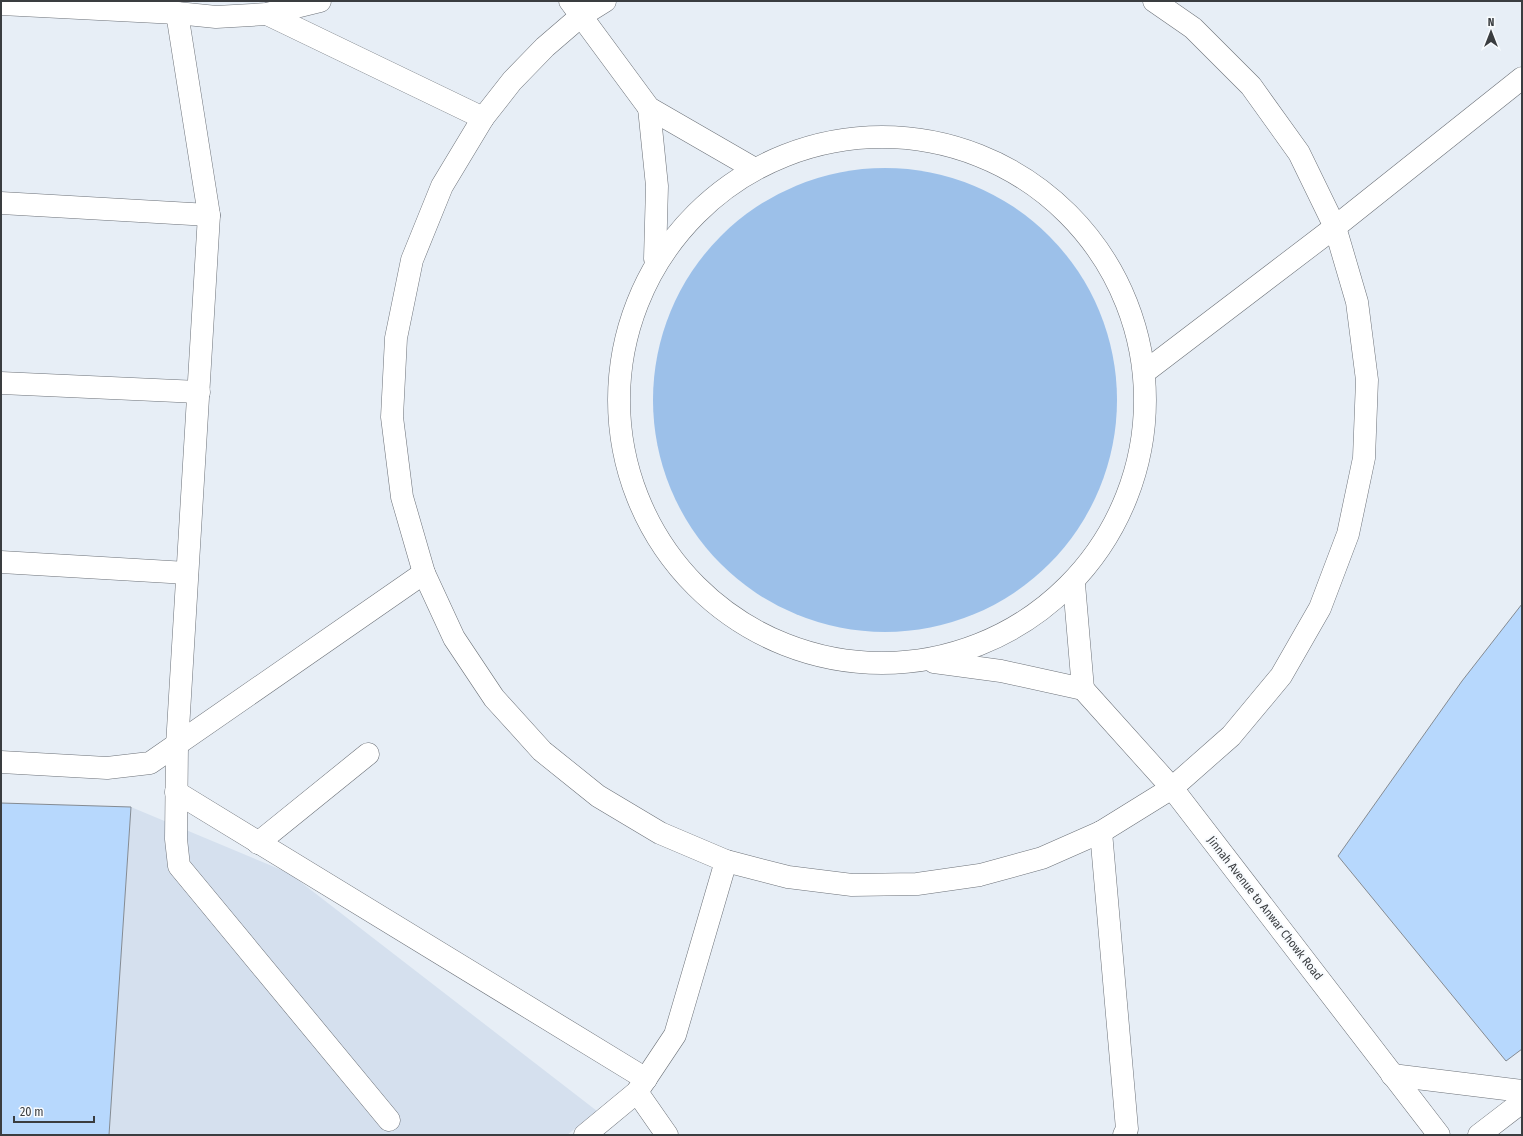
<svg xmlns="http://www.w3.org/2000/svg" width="1523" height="1136" viewBox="0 0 1523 1136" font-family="'Fira Sans Condensed',sans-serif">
<rect width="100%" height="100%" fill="#e7eef6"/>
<polygon fill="#d5e0ee" points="131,807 289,873 597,1111 567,1135 109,1135"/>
<circle fill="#9cc0e9" cx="885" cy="400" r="232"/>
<g fill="#b7d8fd" stroke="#858b92">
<polygon points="1522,604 1522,1049 1506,1061 1338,856 1462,681"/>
<polygon points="1,803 131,807 109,1135 1,1135"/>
</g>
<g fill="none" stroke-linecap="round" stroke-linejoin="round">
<defs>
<g id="minor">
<polyline points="605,1 581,16 545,47 512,81 483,118 442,186 412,260 396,338 392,417 402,497 424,573 454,638 494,698 542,751 598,796 660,833 726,861 788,877 852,885 917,884 980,875 1042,858 1101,832 1172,788 1231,736 1281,676 1320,608 1348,534 1364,458 1367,380 1357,302 1335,227 1299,153 1251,86 1193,28 1154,1"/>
<polyline points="1,4 177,13 216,17 267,14 320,1"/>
<polyline points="177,13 209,215 177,746 176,839 179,866 389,1120"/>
<polyline points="267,14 483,118"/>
<polyline points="1,203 209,215"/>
<polyline points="1,383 199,392"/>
<polyline points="1,562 187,573"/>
<polyline points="1,762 107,768 150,763 424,573"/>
<polyline points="176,792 646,1079"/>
<polyline points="1101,832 1127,1129 1124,1135"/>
<polyline points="258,843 368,754"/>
<polyline points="1392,1075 1522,1091"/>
<polyline points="637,1092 667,1135"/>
<polyline points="585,1135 637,1092 675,1035 726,861"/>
<polyline points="1479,1135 1522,1102"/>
</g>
<g id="tertiary">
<polyline points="570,1 649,108 753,168"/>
<polyline points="649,108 657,186 655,259"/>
<circle cx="882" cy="400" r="263"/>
<polyline points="1146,371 1335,227 1522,78"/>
<polyline points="1074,584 1083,689"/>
<polyline points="934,662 1001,671 1083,689"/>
<polyline points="1083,689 1172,788 1439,1135"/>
</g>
</defs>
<use href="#minor" stroke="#6c7178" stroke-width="23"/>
<use href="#tertiary" stroke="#6c7178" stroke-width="23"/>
<use href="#minor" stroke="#fff" stroke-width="22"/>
<use href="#tertiary" stroke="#fff" stroke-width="22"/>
</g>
<g text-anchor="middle" stroke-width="4" stroke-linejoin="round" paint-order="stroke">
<g font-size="12" fill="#3a3d40" stroke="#f8fbfe">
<text transform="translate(1265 908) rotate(52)" y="4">Jinnah Avenue to Anwar Chowk Road</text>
</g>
</g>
<rect width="1523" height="1136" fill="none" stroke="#3a3d40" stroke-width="4"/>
<g transform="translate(1491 32)" stroke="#f8fbfe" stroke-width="3" paint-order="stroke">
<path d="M0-3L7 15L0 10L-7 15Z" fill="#3a3d40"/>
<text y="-6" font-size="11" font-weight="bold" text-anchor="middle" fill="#3a3d40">N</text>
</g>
<path d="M14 1116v6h80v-6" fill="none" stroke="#3a3d40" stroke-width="2"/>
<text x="20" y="1116" font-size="12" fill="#3a3d40" stroke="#f8fbfe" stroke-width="3" paint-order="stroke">20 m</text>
</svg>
